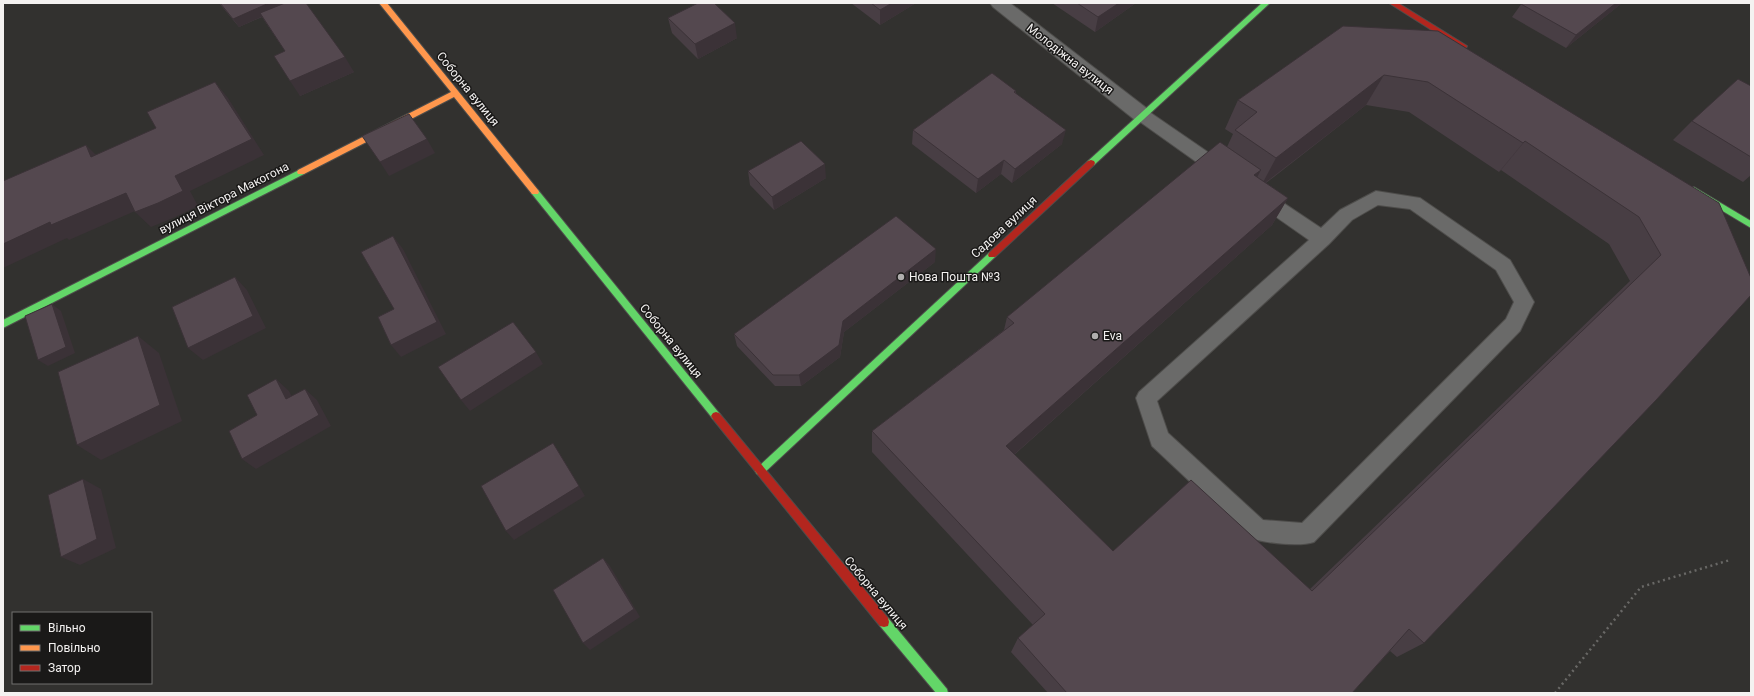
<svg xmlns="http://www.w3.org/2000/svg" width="1754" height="696" viewBox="0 0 1754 696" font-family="Roboto,sans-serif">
<rect width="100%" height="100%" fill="#32312f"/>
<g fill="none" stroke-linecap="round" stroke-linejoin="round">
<defs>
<g id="lane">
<polygon points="1142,109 1148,111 1231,168 1234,173 1231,178 1225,180 1219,178 1136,119 1133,115 1136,111"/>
<path d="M1258 188 1264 190 1321 228 1340 210 1376 191 1420 198 1510 260 1534 302 1520 331 1314 542C1300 547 1265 543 1250 538L1152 446 1136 398 1139 392 1309 240 1252 200 1249 195 1252 190ZM1378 205 1410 209 1496 270 1514 302 1506 319 1302 523 1263 520 1168 433 1157 401 1329 244 1352 220Z"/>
</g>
<polygon id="street" points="990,3 1010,3 1149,110 1151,115 1149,120 1142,122 1135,120 993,7"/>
<g id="fast">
<polygon points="1262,3 1270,3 1094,165 1088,165 1087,163 1088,161"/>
<polygon points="301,169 304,170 305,172 304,174 3,328 3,320"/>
<polygon points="1694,187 1751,221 1751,228 1691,192 1690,190 1691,188"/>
<polygon points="535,189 538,190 719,413 721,416 719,419 716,420 713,419 532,194 531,192"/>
<polygon points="992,252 995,253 996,255 995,257 763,474 760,475 757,474 755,471 757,468 989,253"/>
<polygon points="884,617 888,618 947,689 948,693 936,693 880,626 879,622 880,618"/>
</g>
<polygon id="slow" points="379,3 387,3 538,190 539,192 538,194 532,194 454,97 304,174 298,174 297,172 298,170 451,92"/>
<g id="jam">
<polygon points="1389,3 1398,3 1467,46 1466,48 1460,48"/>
<polygon points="1091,160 1094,161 1095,163 1094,165 995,257 989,257 988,255 989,253 1088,161"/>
<polygon points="716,412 719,413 888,618 889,622 888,626 884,627 880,626 713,419 711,416 713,413"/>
</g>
</defs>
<use href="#lane" stroke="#4e4d4b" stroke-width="2"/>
<use href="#street" stroke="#4e4d4b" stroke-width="2"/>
<use href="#fast" stroke="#4e4d4b" stroke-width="2"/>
<use href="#slow" stroke="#4e4d4b" stroke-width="2"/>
<use href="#jam" stroke="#4e4d4b" stroke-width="2"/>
<polyline stroke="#696866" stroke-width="2.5" stroke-dasharray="2 3.5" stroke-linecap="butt" points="1555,693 1641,587 1730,560"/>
<use href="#lane" fill="#6a6a69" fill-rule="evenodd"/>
<use href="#street" fill="#6a6a69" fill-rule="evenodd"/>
<use href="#fast" fill="#63d668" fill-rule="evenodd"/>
<use href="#slow" fill="#ff974d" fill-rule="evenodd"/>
<use href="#jam" fill="#b3261e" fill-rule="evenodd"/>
</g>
<g fill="#483e44" fill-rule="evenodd">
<polygon points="219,3 283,3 354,72 300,96 285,51 262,17 239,27"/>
<polygon points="851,3 916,3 880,25"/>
<polygon points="1052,3 1136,3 1095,32"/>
<polygon points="1522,3 1622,3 1566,48 1512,17"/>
<polygon points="668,18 737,38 698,59 672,33"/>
<path d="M1343 26 1719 203 1424 643 1397 657 1390 651 1352 693H1048L1011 652 1018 638 1033 625 872 452V431L1004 330 1007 317 1227 147 1233 134 1225 129 1238 100ZM1366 105 1409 112 1499 172 1501 170 1609 244 1630 281 1310 589 1113 551 1014 455 1272 225 1288 198 1266 183Z"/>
<polygon points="1751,86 1751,175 1743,182 1673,140 1692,121"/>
<polygon points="1016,91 1016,94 1062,144 1012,183 1001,174 976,193 912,144 913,130"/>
<polygon points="748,171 826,178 774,210 750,185"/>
<polygon points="935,262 844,332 840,357 801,386 775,386 737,346 734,334"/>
</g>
<g fill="#3b3237">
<polygon points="269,3 283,3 285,6 239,27 233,19"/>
<polygon points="892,3 916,3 880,25 880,10"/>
<polygon points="1119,3 1136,3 1095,32 1098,17"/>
<polygon points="1616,3 1622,3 1566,48 1576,35"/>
<polygon points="735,23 737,38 698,59 695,44"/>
<polygon points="345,57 354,72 300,96 290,81"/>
<polygon points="1384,75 1366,105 1261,186 1276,158"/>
<polygon points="215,82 228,98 264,155 190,191 198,206 173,218 151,227 135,212 175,176"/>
<polygon points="1066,130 1062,144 1012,183 1015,169"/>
<polygon points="427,139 435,153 389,176 380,162"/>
<polygon points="1525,141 1501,170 1499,172 1523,143"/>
<polygon points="86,145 102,161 91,157"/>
<polygon points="1004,160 1001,174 976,193 978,179"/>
<polygon points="825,164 826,178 774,210 772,197"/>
<polygon points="1261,170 1246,198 1254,175"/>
<polygon points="126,193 142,208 69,240 67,238 3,268 3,244 50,222"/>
<polygon points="1288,198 1272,225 1000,467 1006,446"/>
<polygon points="393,236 403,249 446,334 401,357 391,345 437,322"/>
<polygon points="936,249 935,262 844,332 840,357 801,386 799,375 843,321"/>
<polygon points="235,277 247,290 266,328 203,360 188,348"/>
<polygon points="52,304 61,311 75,353 48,366 38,360"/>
<polygon points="138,336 159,353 182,421 101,460 77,445"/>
<polygon points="536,352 543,364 470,411 461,400"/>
<polygon points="276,379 289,391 299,410 286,399"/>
<polygon points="305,389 317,400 331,426 256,469 242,459"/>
<polygon points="553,443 560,454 585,496 514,540 506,531"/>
<polygon points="83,479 101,489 116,548 80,565 61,557"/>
<polygon points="603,558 610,566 640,617 590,650 583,643"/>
</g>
<g fill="#54484f" stroke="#3b3237">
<polygon points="220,3 269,3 233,19"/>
<polygon points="285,3 306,3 345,57 290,81 274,56 285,51 260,13"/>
<polygon points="698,3 714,3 735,23 695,44 668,18"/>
<polygon points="871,3 892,3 880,10"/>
<polygon points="1077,3 1119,3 1098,17"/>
<polygon points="1522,3 1616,3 1576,35 1521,4"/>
<polygon points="1343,26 1438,31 1719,203 1751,278 1751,295 1657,399 1424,643 1409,629 1352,693 1067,693 1018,638 1045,614 872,431 1014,323 1007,317 1220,142 1261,170 1254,175 1288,198 1006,446 1113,551 1191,480 1312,591 1661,255 1639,217 1525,141 1523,143 1428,82 1384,75 1276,158 1235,130 1257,112 1238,100"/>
<polygon points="992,73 1016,91 1014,92 1066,130 1015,169 1004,160 978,179 913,130"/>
<polygon points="1738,79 1751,86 1751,157 1692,121"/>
<polygon points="215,82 252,139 175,176 183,191 158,203 135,212 126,193 51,225 50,222 3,244 3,181 86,145 91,157 156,128 147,112"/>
<polygon points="409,114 427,139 380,162 362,136"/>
<polygon points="801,141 825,164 772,197 748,171"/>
<polygon points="896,216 936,249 843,321 839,345 799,375 773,375 734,334"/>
<polygon points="393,236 437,322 391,345 378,317 394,309 361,252"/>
<polygon points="235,277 253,316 188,348 172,307"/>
<polygon points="52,304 66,347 38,360 25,316"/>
<polygon points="513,322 536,352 461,400 438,367"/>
<polygon points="138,336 160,405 77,445 58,372"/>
<polygon points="276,379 286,399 305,389 319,415 242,459 229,431 257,415 247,395"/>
<polygon points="553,443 579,486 506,531 481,486"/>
<polygon points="83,479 97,539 61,557 48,495"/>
<polygon points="603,558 634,609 583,643 553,590"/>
</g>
<g fill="#b0aead" stroke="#1a1918" stroke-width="1.5">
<circle cx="901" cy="277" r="4"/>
<circle cx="1095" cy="336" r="4"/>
</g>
<g text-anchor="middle" stroke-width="3" stroke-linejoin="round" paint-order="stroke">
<g font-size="12" fill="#f4f2f1" stroke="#1a1918">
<text transform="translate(1070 59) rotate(38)" y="4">Молодіжна вулиця</text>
<text transform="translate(468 89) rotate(51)" y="4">Соборна вулиця</text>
<text transform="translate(224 198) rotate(-27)" y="4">вулиця Віктора Макогона</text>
<text transform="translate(1004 227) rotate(-43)" y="4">Садова вулиця</text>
<text transform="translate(671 341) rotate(51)" y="4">Соборна вулиця</text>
<text transform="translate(876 593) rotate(50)" y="4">Соборна вулиця</text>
</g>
<g font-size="12" fill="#f4f2f1" stroke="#1a1918" text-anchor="start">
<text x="909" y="281">Нова Пошта №3</text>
<text x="1103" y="340">Eva</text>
</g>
</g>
<rect width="1754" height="696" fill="none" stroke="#f4f2f1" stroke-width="8"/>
<rect x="12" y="612" width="140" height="72" fill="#1a1918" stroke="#71706f"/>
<rect x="20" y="625" width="20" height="6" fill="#63d668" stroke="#71706f"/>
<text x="48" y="632" font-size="12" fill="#f4f2f1">Вільно</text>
<rect x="20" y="645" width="20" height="6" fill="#ff974d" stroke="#71706f"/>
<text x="48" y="652" font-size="12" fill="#f4f2f1">Повільно</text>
<rect x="20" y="665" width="20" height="6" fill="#b3261e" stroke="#71706f"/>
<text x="48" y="672" font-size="12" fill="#f4f2f1">Затор</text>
</svg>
